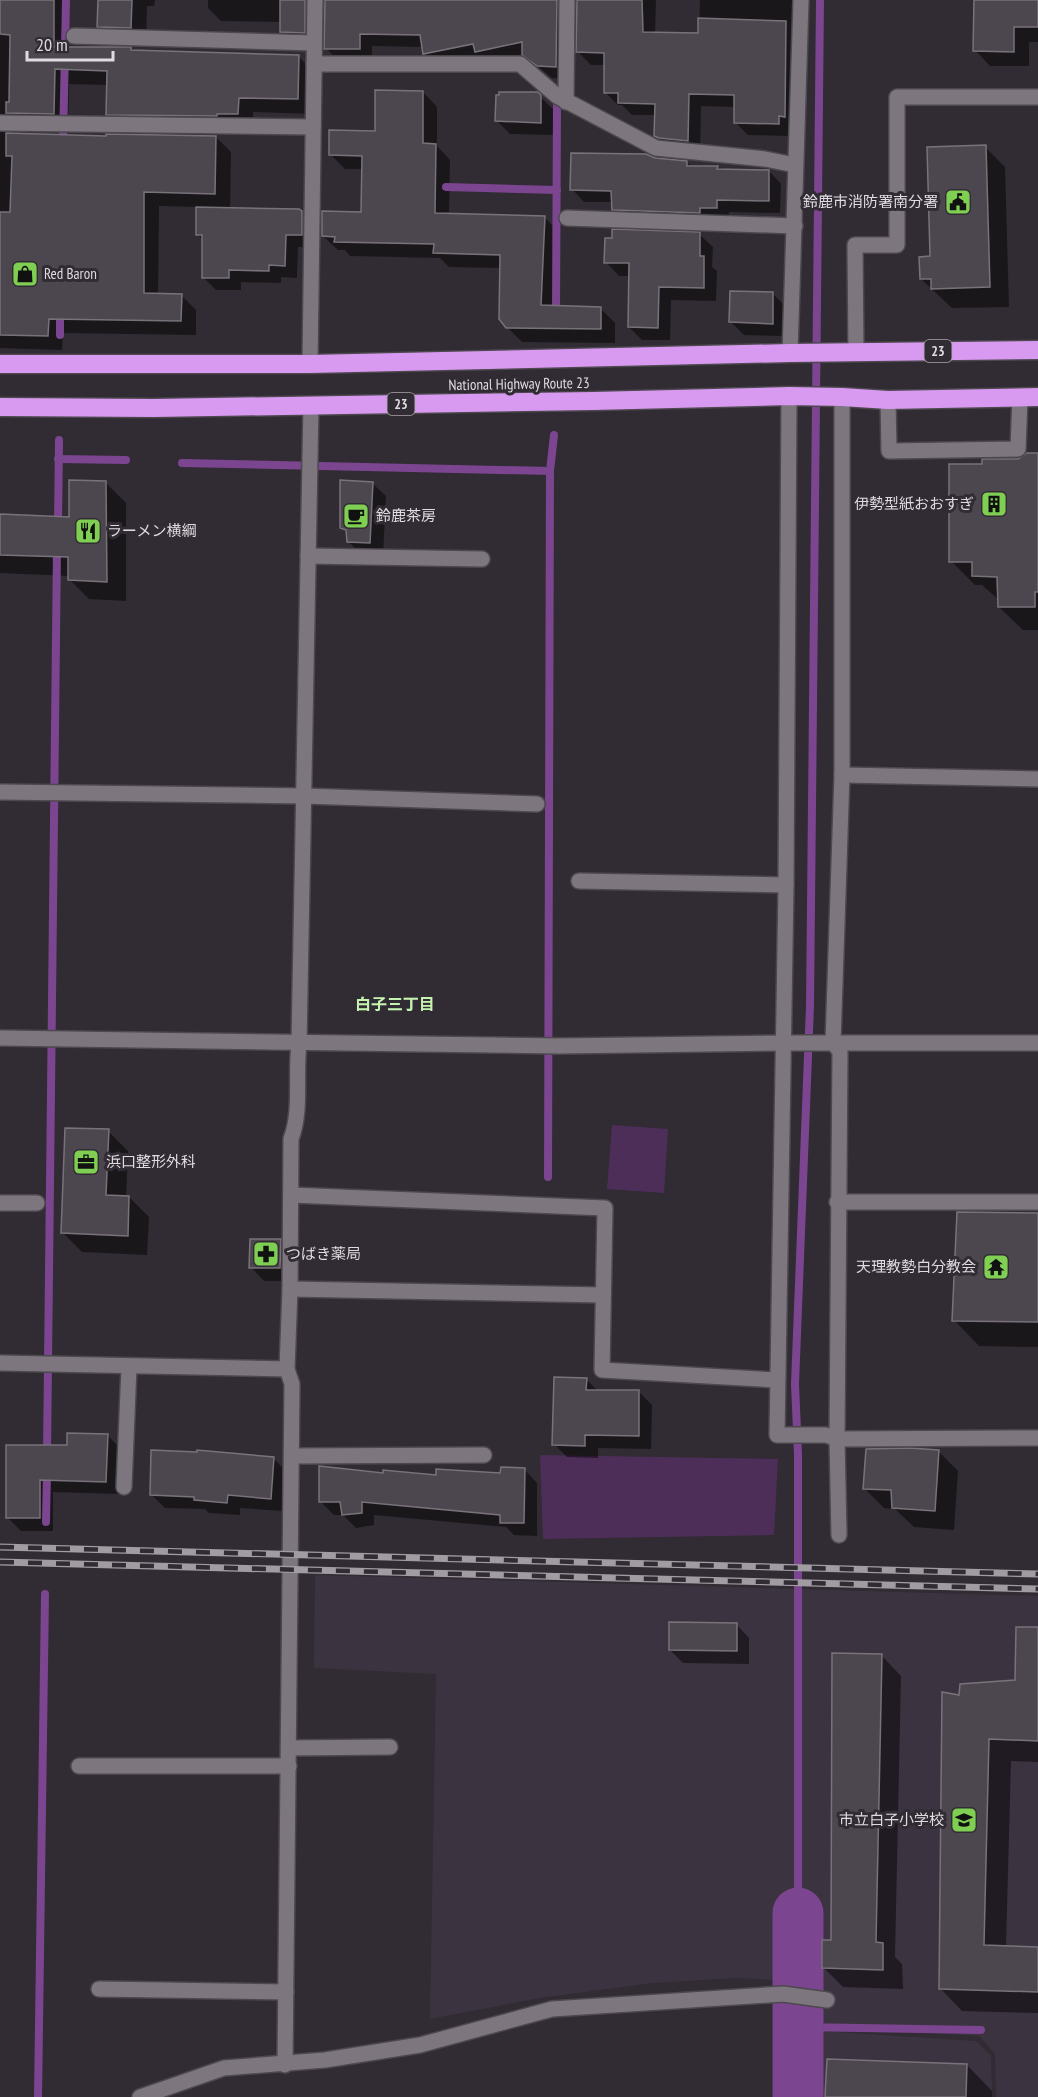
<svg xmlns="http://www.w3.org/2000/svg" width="1038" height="2097" viewBox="0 0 1038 2097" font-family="'PT Sans Narrow','Noto Sans JP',sans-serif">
<rect width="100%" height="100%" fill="#312b33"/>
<g fill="#3c3340">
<polygon points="315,1575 1038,1596 1038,2097 996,2097 995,2054 979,2036 822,2026 823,1982 735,1978 653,1983 540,1998 430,2019 436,1674 314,1668"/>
<polygon points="820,2031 976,2041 991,2056 992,2097 821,2097"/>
</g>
<g fill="#4d2e59">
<polygon points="612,1125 668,1129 664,1193 607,1189"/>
<polygon points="540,1455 778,1459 774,1535 543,1539"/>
</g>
<g fill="#0007">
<polygon points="2,0 69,0 68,49 130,49 132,51 298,56 313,71 312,114 253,112 253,129 123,129 108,114 108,85 69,84 68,128 9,129 6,134 216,137 231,152 230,210 302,212 314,225 314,247 298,247 297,278 281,277 281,283 241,282 241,290 216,290 203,277 203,240 197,234 198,207 159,206 158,295 181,295 196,310 196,335 63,333 62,350 0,348 0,4"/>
<polygon points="99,0 155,0 154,6 147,6 146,42 114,41 99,26"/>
<polygon points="208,0 656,0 655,34 699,35 700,0 798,0 791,136 748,135 735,122 735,107 701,106 700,153 669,149 656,136 656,115 632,115 622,105 618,105 605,92 606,65 591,65 578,52 578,3 574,4 569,79 552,78 525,56 489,64 438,66 425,53 423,47 372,46 372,61 338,61 326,48 326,3 319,9 317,45 294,44 282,32 282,22 221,21 208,8"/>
<polygon points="975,0 1038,0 1038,42 1029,42 1029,66 990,66 975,50"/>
<polygon points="423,92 437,107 437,146 450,160 449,215 544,217 559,232 555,307 600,308 615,323 615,343 522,342 507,327 501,268 449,267 440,258 350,256 345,250 338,250 323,236 362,213 363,169 345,169 330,154 376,132"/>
<polygon points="537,94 554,110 554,135 510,134 497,121"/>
<polygon points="985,147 1005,167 1009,307 952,308 921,279"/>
<polygon points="655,159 687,162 692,168 717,168 720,171 769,171 781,184 780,213 729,212 728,220 625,221 613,209 613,202 584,202 572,189"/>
<polygon points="699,234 713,247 712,267 717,271 716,301 671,300 670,340 642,340 629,327 630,276 619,276 606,262"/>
<polygon points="773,294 786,307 786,336 744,335 731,322"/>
<polygon points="1038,455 1038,630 1023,630 999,607 999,600 982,585 975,585 951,561 983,466"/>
<polygon points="106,483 126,503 126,601 89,599 70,580 70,576 0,573 0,516 70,518"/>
<polygon points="372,483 386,496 383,556 361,554 348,541 348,533 342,528"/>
<polygon points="108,1131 128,1151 126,1197 129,1197 149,1217 147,1255 82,1252 63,1233"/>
<polygon points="1038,1214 1038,1347 979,1346 954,1320"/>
<polygon points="280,1241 293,1254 293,1281 264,1281 251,1267"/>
<polygon points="586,1379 598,1391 639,1392 652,1405 651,1449 598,1448 598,1458 567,1457 554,1444"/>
<polygon points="107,1435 121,1449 119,1494 53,1492 53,1531 21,1531 7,1517 68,1447"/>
<polygon points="938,1451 958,1471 954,1530 914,1527 895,1509 884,1508 865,1489"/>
<polygon points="273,1458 287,1472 283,1511 240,1508 240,1515 209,1513 205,1509 165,1508 151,1494"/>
<polygon points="524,1469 537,1483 537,1536 514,1535 506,1527 374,1515 374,1525 356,1528 343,1515 334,1515 320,1501 384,1475 437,1477 502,1474"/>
<polygon points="736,1624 749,1638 749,1664 683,1663 670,1650"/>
<polygon points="1038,1628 1038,1762 1011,1761 1006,1947 1038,1948 1038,2013 962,2011 940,1988 960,1697 1016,1682"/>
<polygon points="882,1656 901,1676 895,1957 902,1964 903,1989 843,1987 823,1967 832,1942"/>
<polygon points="967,2065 992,2091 992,2097 827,2097"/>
</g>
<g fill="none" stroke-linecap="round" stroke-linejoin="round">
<g stroke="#7b4590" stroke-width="8">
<polyline points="63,144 66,0"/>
<polyline points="446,187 557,190"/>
<polyline points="556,314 557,105"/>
<polyline points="60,335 60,309"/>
<polyline points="58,459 126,460"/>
<polyline points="182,463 550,471 548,1177"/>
<polyline points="550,471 554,435"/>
<polyline points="58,526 59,440"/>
<polyline points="47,1455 57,547"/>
<polyline points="46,1522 47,1471"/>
<polyline points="798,1913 798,1454 795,1384 810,1006 820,0"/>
<polyline points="798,2027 981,2030"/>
<polyline points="38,2097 45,1594"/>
</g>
<polyline stroke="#7b4590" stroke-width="51" points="798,2097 798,1913"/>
</g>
<g fill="#4c464e" stroke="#79727b" stroke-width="1.5">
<polygon points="0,0 54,0 54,47 131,47 131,50 299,55 298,99 239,98 238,114 217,114 217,116 106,115 107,71 55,69 54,114 6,113 6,102 9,102 10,35 0,34"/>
<polygon points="98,0 132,0 131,28 97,27"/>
<polygon points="280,0 305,0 305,33 280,32"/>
<polygon points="325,0 557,0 556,67 537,66 522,55 522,42 475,52 473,44 423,54 420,35 360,34 360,49 324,49"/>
<polygon points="577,0 642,0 643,32 698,33 698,18 786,21 785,117 779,116 779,124 734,123 734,95 689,94 688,141 659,138 654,136 655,104 618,103 618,93 604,93 604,53 576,52"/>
<polygon points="974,0 1038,0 1038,27 1014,27 1014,52 973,51"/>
<polygon points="375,90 423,91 423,143 436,144 435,213 545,216 541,305 601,307 601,329 506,328 499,319 500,255 433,253 434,244 334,242 335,237 322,236 322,211 361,212 362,156 329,155 329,130 375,131"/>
<polygon points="499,92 538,92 541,95 541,123 495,121 496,95 499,95"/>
<polygon points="6,133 106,136 106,134 216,136 215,194 144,192 144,293 182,294 181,321 49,319 48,336 0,335 0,212 10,212 12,156 6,156"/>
<polygon points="986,145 990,287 931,289 931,279 920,279 919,257 930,256 927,147"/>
<polygon points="571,153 646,154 655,158 687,161 687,166 718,166 717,169 769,170 769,201 717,200 717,208 700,208 700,213 612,210 611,191 570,190"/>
<polygon points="196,207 299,209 302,211 302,235 286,235 285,266 269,265 269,271 229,270 229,278 202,278 202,235 196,235"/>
<polygon points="612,229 700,232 700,256 704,256 704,288 659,287 658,328 628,327 629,263 604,263 605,238 612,238"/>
<polygon points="730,291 773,292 773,324 729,322"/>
<polygon points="1027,453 1038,453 1038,592 1035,592 1035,607 998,607 997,577 972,576 972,562 949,562 949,464 982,464 982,459 1018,459"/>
<polygon points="69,480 106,481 107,582 68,580 68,557 0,555 0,514 69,517"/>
<polygon points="340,480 373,482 370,543 347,542 346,530 340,528"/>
<polygon points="65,1128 109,1129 106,1195 129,1196 128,1236 61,1233"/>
<polygon points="957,1212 1038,1213 1038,1322 952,1321"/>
<polygon points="250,1239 281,1239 280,1268 249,1268"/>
<polygon points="554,1377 587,1378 586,1390 639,1390 639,1436 585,1435 585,1446 552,1445"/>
<polygon points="67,1433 108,1434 106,1482 40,1480 40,1518 6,1518 6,1445 67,1445"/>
<polygon points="910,1448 939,1450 935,1511 892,1508 891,1490 863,1489 866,1449"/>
<polygon points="151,1450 197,1452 197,1450 274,1457 271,1499 228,1495 227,1503 194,1500 194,1497 150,1495"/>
<polygon points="319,1466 383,1473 383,1470 436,1475 436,1469 500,1473 501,1467 525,1468 524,1523 500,1523 500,1515 362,1502 362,1513 342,1515 340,1502 319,1502"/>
<polygon points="669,1622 737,1623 737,1651 669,1650"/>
<polygon points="1016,1627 1038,1627 1038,1741 989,1739 984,1945 1038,1947 1038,1992 939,1989 942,1692 959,1695 960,1684 1015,1680"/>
<polygon points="832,1653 882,1654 876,1942 883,1943 883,1970 822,1968 822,1940 831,1940"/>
<polygon points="827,2059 967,2064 966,2097 825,2097"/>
</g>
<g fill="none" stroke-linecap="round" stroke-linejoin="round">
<defs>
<g id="minor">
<polyline points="74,36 314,43"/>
<polyline points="314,64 520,64 557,96 656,148 765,159 795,165"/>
<polyline points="566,102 567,0"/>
<polyline points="0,123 313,127"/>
<polyline points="567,218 795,226"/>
<polyline points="856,352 855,245 897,245 897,97 1038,97"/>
<polyline points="790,353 801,0"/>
<polyline points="310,364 315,0"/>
<polyline points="789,396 786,885 777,1435 826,1435 837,1439 1038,1438"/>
<polyline points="888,400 889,451 1018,449 1020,397"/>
<polyline points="308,556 482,559"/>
<polyline points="842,775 1038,779"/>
<polyline points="0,792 305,796 537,804"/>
<polyline points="579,881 786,885"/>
<polyline points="0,1038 559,1046 784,1043 1038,1043"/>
<polyline points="291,1195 605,1208 602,1370 777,1380"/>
<polyline points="837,1202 1038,1202"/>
<polyline points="0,1203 37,1203"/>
<polyline points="290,1289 603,1295"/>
<polyline points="0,1363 287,1369"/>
<polyline points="292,1456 484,1455"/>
<polyline points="124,1487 129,1367"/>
<polyline points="839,1535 837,1439 840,1052 833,1042 842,775 842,397"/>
<polyline points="289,1748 390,1747"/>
<polyline points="79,1766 289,1766"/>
<polyline points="99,1989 286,1992"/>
<path d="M285 2065 292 1384 287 1369 290 1289 291 1139C302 1110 295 1075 299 1044L311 405"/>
<polyline points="140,2097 224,2068 325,2060 420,2045 552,2009 783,1994 827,2000"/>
</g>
<g id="highway">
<polyline points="0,364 310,364 790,353 1038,350"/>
<polyline points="0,407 154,408 593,401 789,396 842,397 888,400 1038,397"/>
</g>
</defs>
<use href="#minor" stroke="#4c484e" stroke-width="18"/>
<use href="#highway" stroke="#4c484e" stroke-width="21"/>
<use href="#minor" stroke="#7d767f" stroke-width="15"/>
<use href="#highway" stroke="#d899f1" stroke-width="18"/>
<defs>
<g id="rail">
<polyline points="0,1547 1038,1574"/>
<polyline points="0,1562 1038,1589"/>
</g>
</defs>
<use href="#rail" stroke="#a09ca2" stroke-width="7"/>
<use href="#rail" stroke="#312b33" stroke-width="4.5" stroke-dasharray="14" stroke-linecap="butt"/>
</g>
<defs>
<symbol id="civic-square" viewBox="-11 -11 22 22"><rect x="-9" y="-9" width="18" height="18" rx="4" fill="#7fd052" stroke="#312b33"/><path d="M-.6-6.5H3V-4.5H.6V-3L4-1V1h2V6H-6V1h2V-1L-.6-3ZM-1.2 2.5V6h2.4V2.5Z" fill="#111"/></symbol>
<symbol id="shop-square" viewBox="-11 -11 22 22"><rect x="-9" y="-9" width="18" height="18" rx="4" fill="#7fd052" stroke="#312b33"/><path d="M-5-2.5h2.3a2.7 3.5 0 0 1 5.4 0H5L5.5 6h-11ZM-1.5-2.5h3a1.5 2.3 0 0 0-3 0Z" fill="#111"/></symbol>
<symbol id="building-square" viewBox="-11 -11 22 22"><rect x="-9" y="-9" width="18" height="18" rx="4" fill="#7fd052" stroke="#312b33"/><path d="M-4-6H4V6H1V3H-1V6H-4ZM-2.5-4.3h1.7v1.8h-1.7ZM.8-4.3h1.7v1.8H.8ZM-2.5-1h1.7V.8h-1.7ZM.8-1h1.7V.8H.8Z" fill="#111"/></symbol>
<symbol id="cafe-square" viewBox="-11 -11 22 22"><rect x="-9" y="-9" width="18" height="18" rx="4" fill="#7fd052" stroke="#312b33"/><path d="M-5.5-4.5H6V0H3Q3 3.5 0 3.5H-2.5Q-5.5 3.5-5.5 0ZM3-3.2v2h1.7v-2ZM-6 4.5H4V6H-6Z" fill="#111"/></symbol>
<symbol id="restaurant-square" viewBox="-11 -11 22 22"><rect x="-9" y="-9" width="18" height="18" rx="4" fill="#7fd052" stroke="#312b33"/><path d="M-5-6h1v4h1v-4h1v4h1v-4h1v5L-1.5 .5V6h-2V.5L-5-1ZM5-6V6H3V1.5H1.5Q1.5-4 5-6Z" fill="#111"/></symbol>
<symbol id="office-square" viewBox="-11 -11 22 22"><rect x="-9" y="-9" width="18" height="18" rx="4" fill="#7fd052" stroke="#312b33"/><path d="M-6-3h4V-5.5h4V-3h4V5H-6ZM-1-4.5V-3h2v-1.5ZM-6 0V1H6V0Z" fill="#111"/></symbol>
<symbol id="pharmacy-square" viewBox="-11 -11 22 22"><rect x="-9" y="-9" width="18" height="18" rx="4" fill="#7fd052" stroke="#312b33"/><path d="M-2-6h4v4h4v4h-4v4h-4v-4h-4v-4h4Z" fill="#111"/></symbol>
<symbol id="temple-square" viewBox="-11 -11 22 22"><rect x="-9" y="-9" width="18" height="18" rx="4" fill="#7fd052" stroke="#312b33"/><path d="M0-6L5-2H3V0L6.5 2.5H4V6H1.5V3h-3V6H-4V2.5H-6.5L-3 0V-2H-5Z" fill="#111"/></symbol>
<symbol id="school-square" viewBox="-11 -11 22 22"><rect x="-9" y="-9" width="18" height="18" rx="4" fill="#7fd052" stroke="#312b33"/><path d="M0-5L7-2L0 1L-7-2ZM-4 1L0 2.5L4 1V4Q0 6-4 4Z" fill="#111"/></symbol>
</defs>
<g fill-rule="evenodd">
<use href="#civic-square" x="943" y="187" width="30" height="30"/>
<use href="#shop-square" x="10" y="259" width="30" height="30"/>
<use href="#building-square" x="979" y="489" width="30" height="30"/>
<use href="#cafe-square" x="341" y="501" width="30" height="30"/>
<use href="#restaurant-square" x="73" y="516" width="30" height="30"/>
<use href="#office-square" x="71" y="1147" width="30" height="30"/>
<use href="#pharmacy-square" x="251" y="1239" width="30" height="30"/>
<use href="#temple-square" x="981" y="1252" width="30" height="30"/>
<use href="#school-square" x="949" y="1805" width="30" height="30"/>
</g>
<g text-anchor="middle" stroke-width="6" stroke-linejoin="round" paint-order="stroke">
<g fill="#312b33" stroke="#aba6ac" stroke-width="1.5">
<rect x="924.5" y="340" width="27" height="22" rx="4.5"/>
<rect x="387.5" y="393" width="27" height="22" rx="4.5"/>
</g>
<g font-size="14" font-weight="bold" fill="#dfdbe0">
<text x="938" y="356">23</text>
<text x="401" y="409">23</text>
</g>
<g font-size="15" fill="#dfdbe0" stroke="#312b33" text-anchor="start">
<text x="938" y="207" text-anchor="end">鈴鹿市消防署南分署</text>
<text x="44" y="279">Red Baron</text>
<text x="974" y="509" text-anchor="end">伊勢型紙おおすぎ</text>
<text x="376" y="521">鈴鹿茶房</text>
<text x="107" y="536">ラーメン横綱</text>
<text x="106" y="1167">浜口整形外科</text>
<text x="286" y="1259">つばき薬局</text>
<text x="976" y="1272" text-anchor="end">天理教勢白分教会</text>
<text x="944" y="1825" text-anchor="end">市立白子小学校</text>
</g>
<g font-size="15" fill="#dfdbe0" stroke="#312b33">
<text transform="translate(519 384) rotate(-1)" y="5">National Highway Route 23</text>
</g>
<g font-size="16" font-weight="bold" fill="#c5f3b0" stroke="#312b33">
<text x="395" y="1010">白子三丁目</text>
</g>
</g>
<path d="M27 51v9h86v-9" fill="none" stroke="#dfdbe0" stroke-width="3"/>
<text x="36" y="51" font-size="18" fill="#dfdbe0" stroke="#312b33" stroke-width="4.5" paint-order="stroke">20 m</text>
</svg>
